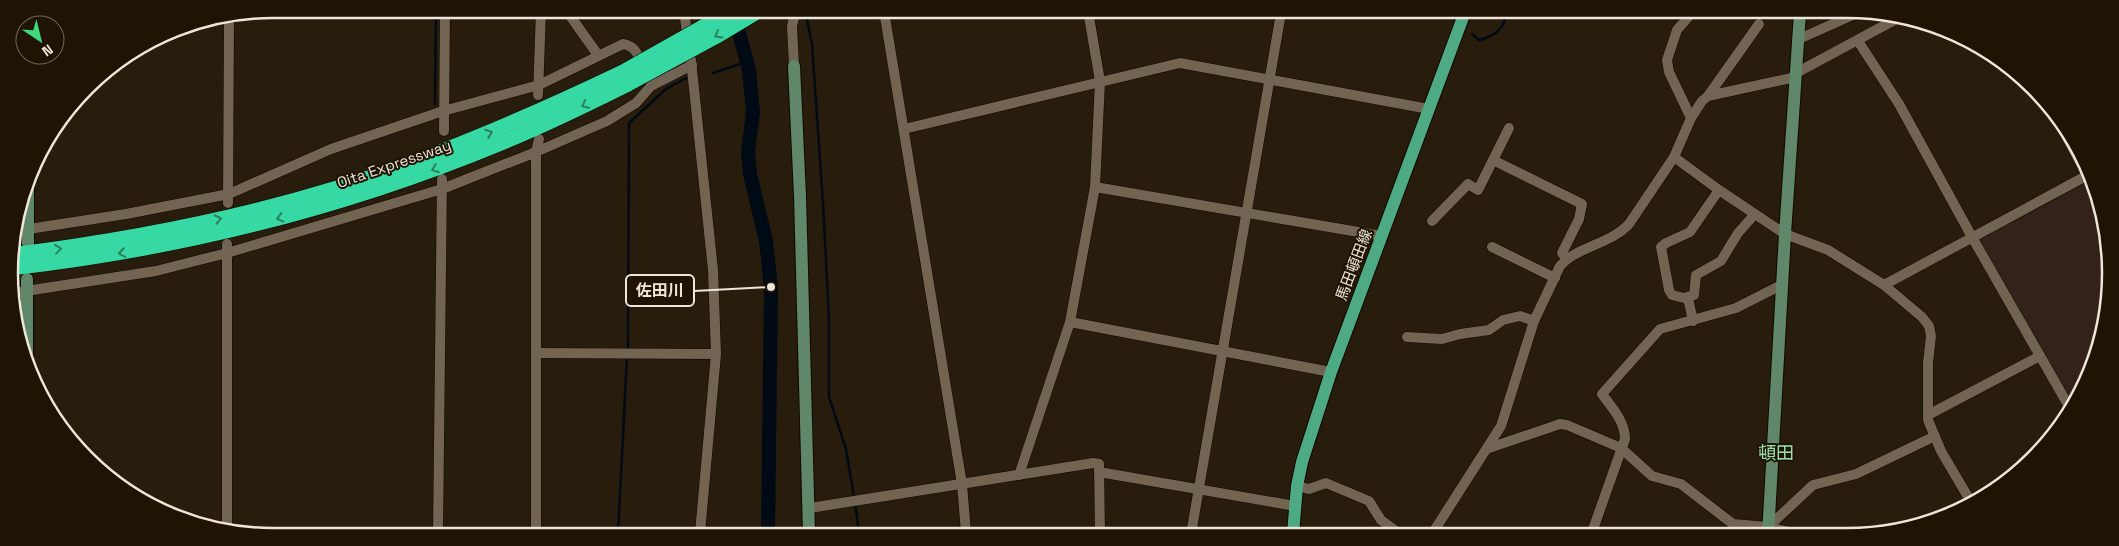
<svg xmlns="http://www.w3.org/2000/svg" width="2119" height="546" viewBox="0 0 2119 546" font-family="'Space Grotesk','Noto Sans JP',sans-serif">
<rect width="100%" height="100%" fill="#281d0c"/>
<polygon fill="#322219" points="2089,182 2105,221 2105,324 2075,405 2072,409 1977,241"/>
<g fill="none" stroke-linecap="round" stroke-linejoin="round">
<g stroke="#000a15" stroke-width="2.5">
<polyline points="805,10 812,44 823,204 829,319 829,397 846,449 854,497"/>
<polyline points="1452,12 1455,18"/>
<path d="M1472 34 1479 40C1493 37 1506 28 1506 13"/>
<polyline points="713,73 746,62"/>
<polyline points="435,104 436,9"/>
<polyline points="628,352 629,123 666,89 686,78"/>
<polyline points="855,503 859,533"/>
<polyline points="618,533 627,357"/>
</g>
<polyline stroke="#000a15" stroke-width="14" points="734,14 749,70 753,112 748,152 750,174 766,241 771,287 768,533"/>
<defs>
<g id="street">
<polyline points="566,10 598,55"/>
<polyline points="684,10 688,41"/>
<polyline points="884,11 962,484 966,533"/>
<polyline points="1690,15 1677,30 1667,60 1669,72 1691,118"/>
<polyline points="1799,39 1855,14"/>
<polyline points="1858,41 1899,104 1972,237 2071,410"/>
<polyline points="1977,47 2003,64"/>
<polyline points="691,60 713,270 716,354 700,533"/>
<polyline points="794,66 792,26 796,10"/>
<polyline points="1796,73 1902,16"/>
<polyline points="538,95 541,10"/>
<polyline points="1708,96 1759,24"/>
<polyline points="2055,115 2081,164"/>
<polyline points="904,129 1180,63 1429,109"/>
<polyline points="444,131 445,9"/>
<polyline points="1674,157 1719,190 1785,234 1828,250 1884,285 1922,317 1929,326 1931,336 1928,363 1928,420 1941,451 1971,502"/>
<polyline points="1493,160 1582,204 1579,219 1562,253 1567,259"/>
<polyline points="1095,187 1382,236"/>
<polyline points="1719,190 1690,232 1666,243 1661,247 1669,290 1672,295 1684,298 1694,295 1696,275 1721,261 1738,233 1755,214"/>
<polyline points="228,203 229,17"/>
<polyline points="1432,221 1468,184 1478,190 1509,128"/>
<path d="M16 231 126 214 229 194 331 149 443 111 539 85 623 44C636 46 638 56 643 66"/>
<polyline points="1492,247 1555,278"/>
<polyline points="1884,285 2086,176"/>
<polyline points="13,293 156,271 227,253 442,189 536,152 607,121 636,103 651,86 692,65"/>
<polyline points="1688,298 1693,321"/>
<polyline points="1070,322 1331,372"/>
<polyline points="1407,337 1442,339 1460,334 1489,330 1503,320 1520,316 1534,321"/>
<polyline points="536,353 716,354"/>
<polyline points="1928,415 2040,356"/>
<polyline points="1489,448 1560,424 1567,425 1621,448 1652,476 1681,484 1733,524 1768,527 1803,535"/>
<polyline points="1099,472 1295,506"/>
<polyline points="1019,475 1070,322 1095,187 1100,81 1088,11"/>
<polyline points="1297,486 1309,489 1326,483 1369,501 1381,520 1400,534"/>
<polyline points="810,508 1093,463 1099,464 1100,534"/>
<polyline points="1768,527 1813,485 1856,474 1935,436"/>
<polyline points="227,532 227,244"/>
<polyline points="438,533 442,179"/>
<polyline points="536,533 536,152 539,139"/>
<polyline points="1191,534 1281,13"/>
<path d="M1432 534 1501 426 1534 321 1560 266C1578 246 1609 245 1629 224L1674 157 1691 118 1702 101 1708 96 1796 77"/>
<path d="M1591 535 1625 439C1625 421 1612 408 1602 394L1660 329 1736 308 1783 284"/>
</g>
<g id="secondary">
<polyline points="794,66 800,196 809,533"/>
<polyline points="28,186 28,243"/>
<polyline points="27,359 27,279"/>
<polyline points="1768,535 1785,234 1800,13"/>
</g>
<polyline id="primary" points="1293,534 1297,486 1302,462 1331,372 1465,12"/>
<g id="highway">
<path d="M10 255C146 238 282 211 411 163 484 136 554 105 623 72"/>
<path d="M11 268C179 249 344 208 501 143 545 125 586 105 628 84"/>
</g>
</defs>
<use href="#street" stroke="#110700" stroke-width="11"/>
<use href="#secondary" stroke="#110700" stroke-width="14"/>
<use href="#primary" stroke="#110700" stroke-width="14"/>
<use href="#highway" stroke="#110700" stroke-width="16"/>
<use href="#street" stroke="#726452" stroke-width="10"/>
<use href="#secondary" stroke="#60876a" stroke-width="12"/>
<use href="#primary" stroke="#4eaa83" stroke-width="12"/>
<use href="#highway" stroke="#36d9a3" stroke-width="15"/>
<defs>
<g id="highway-bridge">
<polyline points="623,72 733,10"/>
<polyline points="628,84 715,37 760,10"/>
</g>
</defs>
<use href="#highway-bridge" stroke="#110700" stroke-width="16" stroke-linecap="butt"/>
<use href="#highway-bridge" stroke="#36d9a3" stroke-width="15"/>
</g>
<defs><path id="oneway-chevron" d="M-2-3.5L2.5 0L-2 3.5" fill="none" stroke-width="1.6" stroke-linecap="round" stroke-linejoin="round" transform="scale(1.25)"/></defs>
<g stroke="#2c805b">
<use href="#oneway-chevron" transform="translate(718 35) rotate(150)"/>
<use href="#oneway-chevron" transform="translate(585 105) rotate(154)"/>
<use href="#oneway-chevron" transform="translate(489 133) rotate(-21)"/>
<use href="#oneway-chevron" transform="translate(435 169) rotate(159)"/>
<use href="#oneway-chevron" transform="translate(280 218) rotate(165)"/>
<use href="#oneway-chevron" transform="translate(218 219) rotate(-12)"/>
<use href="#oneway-chevron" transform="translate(58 249) rotate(-7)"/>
<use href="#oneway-chevron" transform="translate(122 253) rotate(170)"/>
</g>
<g text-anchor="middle" stroke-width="4" stroke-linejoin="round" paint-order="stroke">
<g font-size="15" fill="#eee6db" stroke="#1f1404">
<text transform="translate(394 164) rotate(-19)" y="5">Oita Expressway</text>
<text transform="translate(1354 265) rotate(-69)" y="5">馬田頓田線</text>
</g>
<g font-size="18" fill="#9be1ae" stroke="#1f1404">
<text x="1776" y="459">頓田</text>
</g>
</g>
<path d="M0 0H2119V546H0ZM273 18H1847A255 255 0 0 1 2102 273V273A255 255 0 0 1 1847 528H273A255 255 0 0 1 18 273V273A255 255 0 0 1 273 18Z" fill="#1f1404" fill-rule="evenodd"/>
<path fill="none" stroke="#eee6db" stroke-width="2.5" d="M273 18H1847A255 255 0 0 1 2102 273V273A255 255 0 0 1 1847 528H273A255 255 0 0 1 18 273V273A255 255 0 0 1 273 18Z"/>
<path fill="none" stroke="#eee6db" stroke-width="2" d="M771 287L694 291"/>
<circle fill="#eee6db" stroke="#1f1404" stroke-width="2" cx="771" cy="287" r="5"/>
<rect fill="#1f1404" stroke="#eee6db" stroke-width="2" x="626" y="275" width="68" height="31" rx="5"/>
<g font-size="16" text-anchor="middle" font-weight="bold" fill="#eee6db">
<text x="660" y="296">佐田川</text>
</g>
<g transform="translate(40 40) rotate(145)"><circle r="24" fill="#1f1404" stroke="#72685a"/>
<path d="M0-4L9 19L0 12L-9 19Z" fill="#41d77c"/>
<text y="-8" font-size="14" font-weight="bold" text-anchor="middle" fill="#eee6db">N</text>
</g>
</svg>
